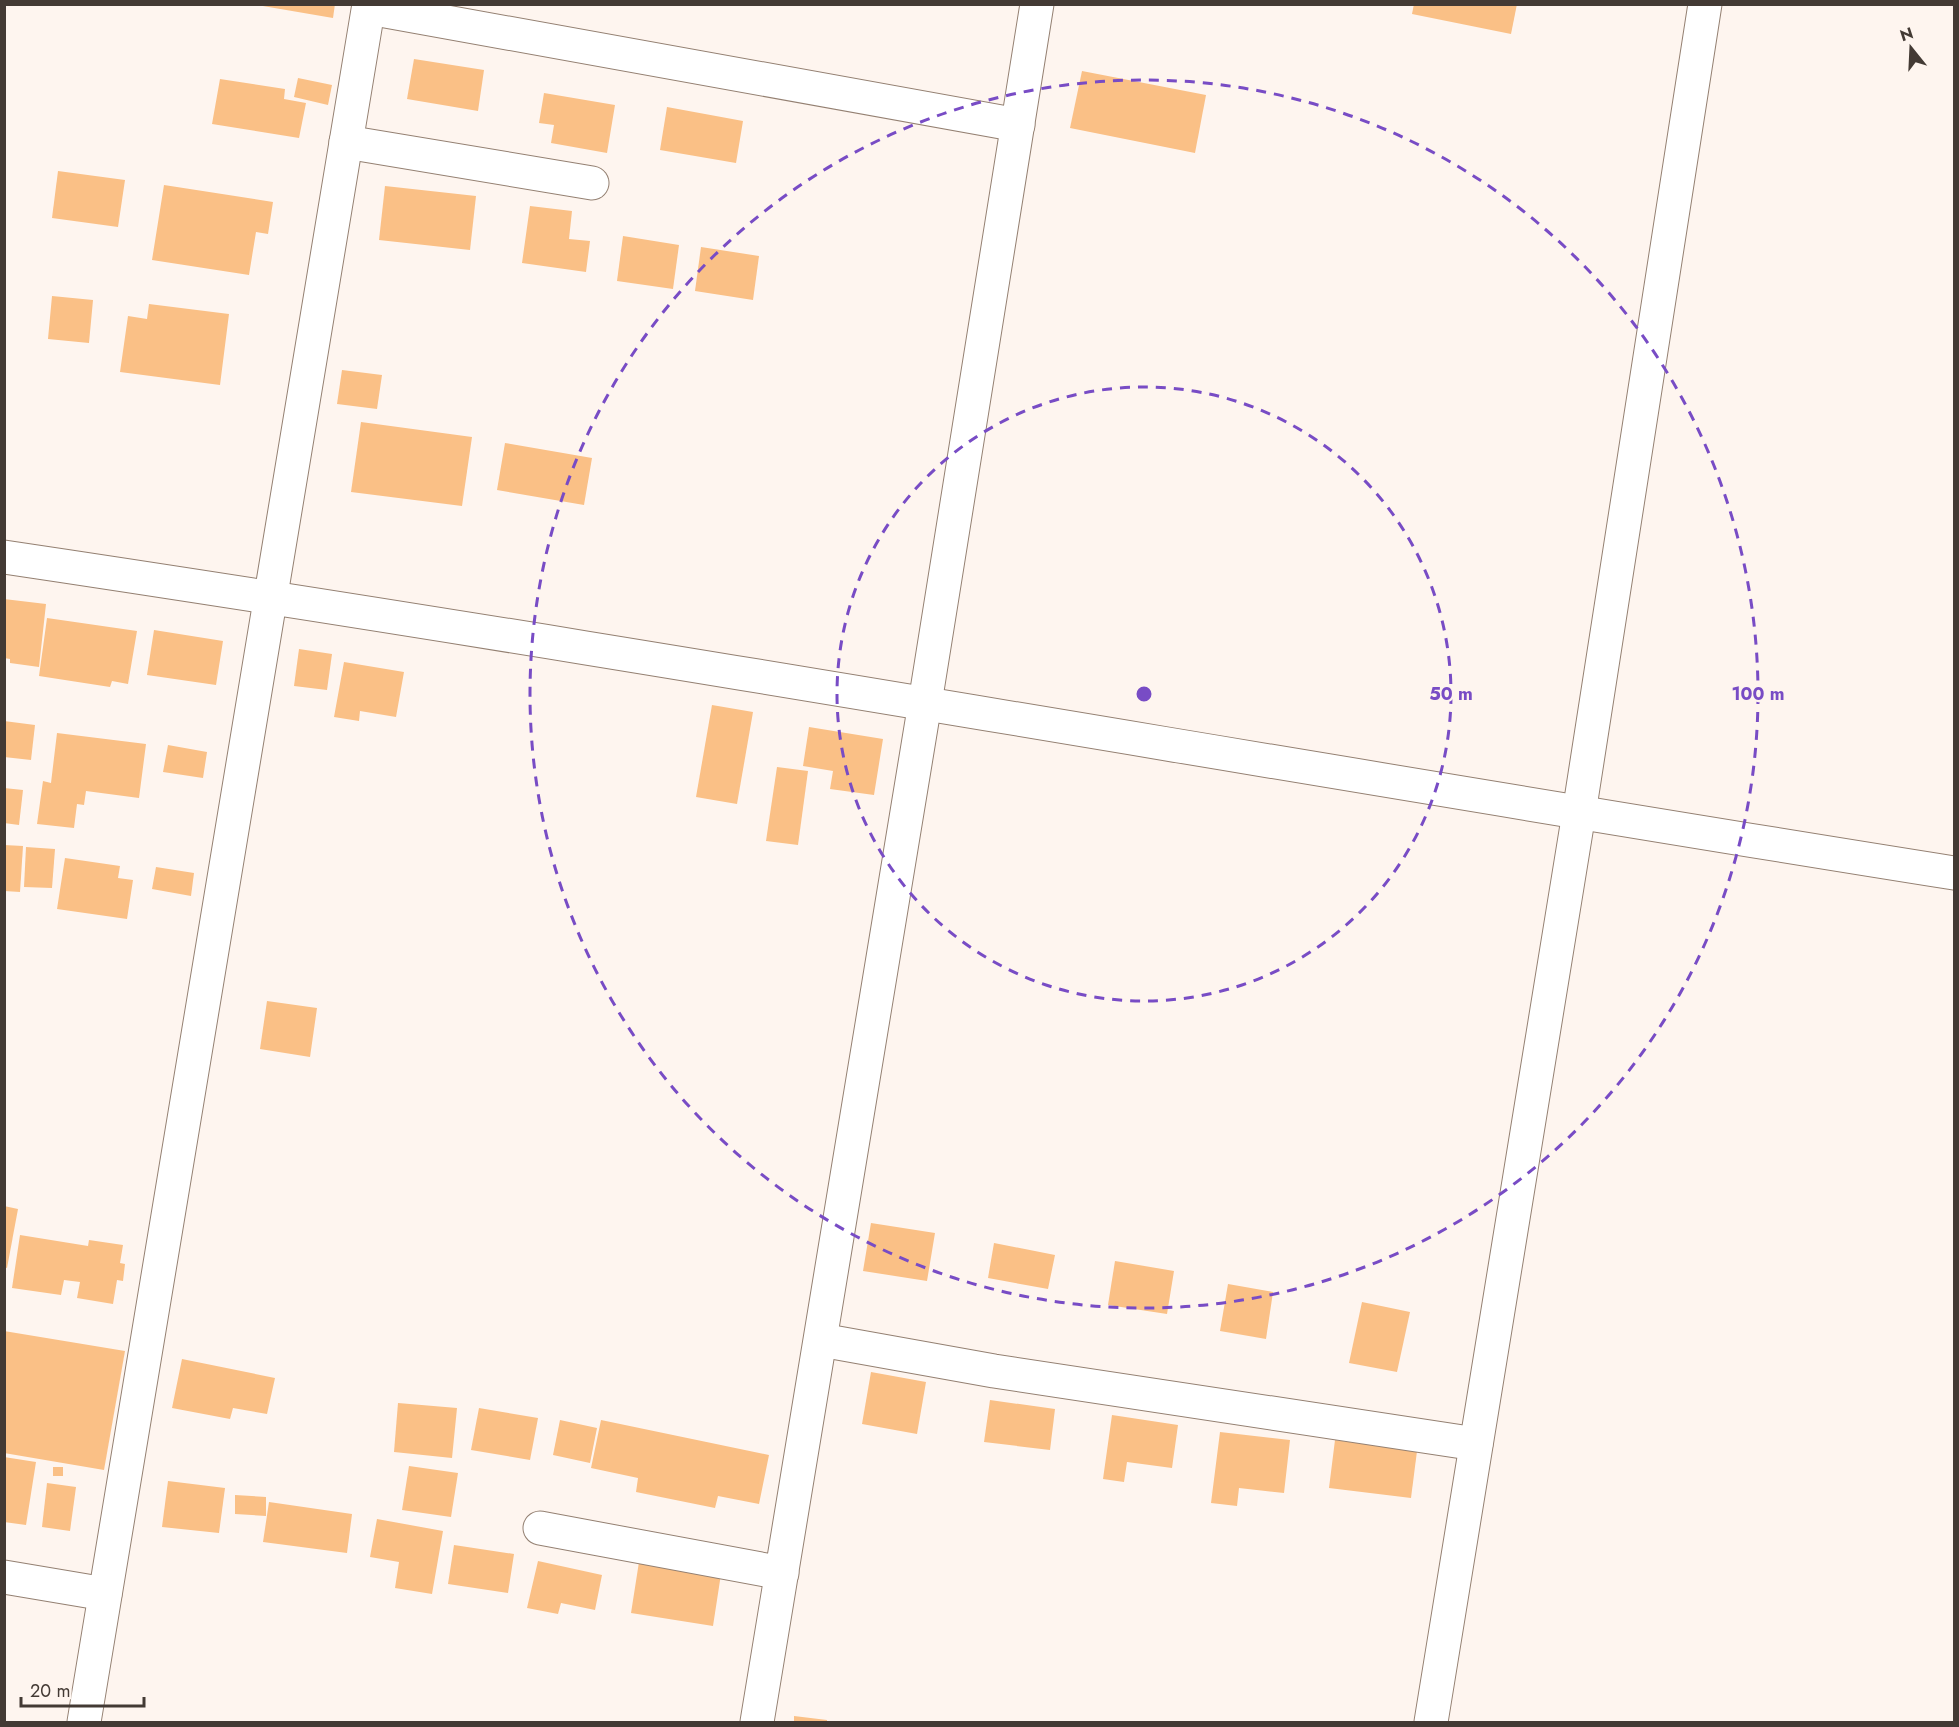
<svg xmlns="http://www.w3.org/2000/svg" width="1959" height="1727" viewBox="0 0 1959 1727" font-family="Jost,sans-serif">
<rect width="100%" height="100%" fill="#fef5ef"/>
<g fill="#fac086">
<polygon points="251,4 335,4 333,18"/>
<polygon points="1414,4 1517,4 1511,34 1412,14"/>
<polygon points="414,59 484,70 478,111 407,99"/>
<polygon points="1082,71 1206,95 1195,153 1070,128"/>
<polygon points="298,78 332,85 328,105 294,97"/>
<polygon points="220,79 285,89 284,99 306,103 299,138 212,124"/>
<polygon points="544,93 615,105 607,153 551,143 554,125 539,123"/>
<polygon points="667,107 743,121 736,163 660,150"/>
<polygon points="58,171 125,180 118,227 52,218"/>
<polygon points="164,185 273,202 268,234 256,232 249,275 152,260"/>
<polygon points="385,186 476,196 470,250 379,240"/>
<polygon points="530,206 572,211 569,239 590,241 586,272 522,263"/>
<polygon points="623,236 679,245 673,289 617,281"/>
<polygon points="701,247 759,256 753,300 695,291"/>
<polygon points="52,296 93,300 89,343 48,339"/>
<polygon points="149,304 229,314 220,385 120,372 128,316 147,319"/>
<polygon points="342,370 382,375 377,409 337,404"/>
<polygon points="361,422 472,437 462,506 351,492"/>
<polygon points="505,443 592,458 584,505 497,490"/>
<polygon points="4,599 46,604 39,667 10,663 10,659 4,658"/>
<polygon points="47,618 137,631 128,684 112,681 110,687 39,676"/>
<polygon points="154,630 223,641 216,685 147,675"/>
<polygon points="299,649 332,654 327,690 294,686"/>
<polygon points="344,662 404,672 396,717 360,711 359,721 334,717"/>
<polygon points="712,705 753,712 737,804 696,797"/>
<polygon points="4,721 35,725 31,760 4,757"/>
<polygon points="809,727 883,739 874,795 830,789 833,771 803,766"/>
<polygon points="57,733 146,744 139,798 86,791 84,805 77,804 74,828 37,824 43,781 51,783"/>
<polygon points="168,745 207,752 203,778 163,772"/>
<polygon points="777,767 808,771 798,845 766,841"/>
<polygon points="4,788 23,790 19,825 4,823"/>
<polygon points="4,845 23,846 20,892 4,891"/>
<polygon points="26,847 55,849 52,888 24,887"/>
<polygon points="65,858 120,866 118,878 133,880 127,919 57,909"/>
<polygon points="156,867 194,873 191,896 152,889"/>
<polygon points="267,1001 317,1008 310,1057 260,1049"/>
<polygon points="4,1206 18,1209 7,1268 4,1267"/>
<polygon points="871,1223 935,1233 927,1281 863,1271"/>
<polygon points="20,1235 88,1246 89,1240 123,1245 120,1263 125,1264 123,1281 117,1280 113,1304 77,1298 80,1282 64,1280 61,1295 12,1288"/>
<polygon points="994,1243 1055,1255 1048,1289 988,1278"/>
<polygon points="1115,1261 1174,1271 1167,1314 1108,1305"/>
<polygon points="1228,1284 1273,1292 1266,1339 1220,1331"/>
<polygon points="1362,1302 1410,1312 1397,1372 1349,1363"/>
<polygon points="4,1331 125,1351 104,1470 4,1453"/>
<polygon points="182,1359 275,1378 267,1414 233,1408 230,1419 172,1408"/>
<polygon points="871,1372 926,1382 917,1434 862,1424"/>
<polygon points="990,1400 1055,1409 1050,1450 984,1442"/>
<polygon points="398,1403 457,1408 452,1458 394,1452"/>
<polygon points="479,1408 538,1418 530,1460 471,1450"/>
<polygon points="1112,1415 1178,1425 1172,1468 1127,1462 1124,1482 1103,1479"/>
<polygon points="560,1420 597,1428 590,1463 553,1455"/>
<polygon points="601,1420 769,1455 759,1504 718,1496 715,1508 636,1492 638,1478 591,1468"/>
<polygon points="1220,1432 1290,1440 1284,1493 1239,1488 1237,1506 1211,1503"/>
<polygon points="1335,1440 1417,1451 1411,1498 1329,1488"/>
<polygon points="4,1457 36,1462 26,1525 4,1522"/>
<polygon points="409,1466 458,1473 451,1517 402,1510"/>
<rect x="53" y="1467" width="10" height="9"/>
<polygon points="168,1481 225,1488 219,1533 162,1527"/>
<polygon points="47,1483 76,1487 70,1531 42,1527"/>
<polygon points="235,1495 266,1497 266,1516 235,1514"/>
<polygon points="269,1502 352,1514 347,1553 263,1542"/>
<polygon points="377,1519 443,1531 432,1594 395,1588 399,1562 370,1557"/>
<polygon points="454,1545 514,1554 508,1593 448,1584"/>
<polygon points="538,1561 602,1575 595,1610 561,1603 558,1614 527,1608"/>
<polygon points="639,1562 721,1574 713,1626 631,1613"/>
<polygon points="794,1716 827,1720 827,1722 794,1722"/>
</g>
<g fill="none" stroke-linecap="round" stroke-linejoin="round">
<defs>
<g id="minor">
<polyline points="369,8 1018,125"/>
<polyline points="346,142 592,183"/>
<path d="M4 557C656 654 1304 770 1954 873"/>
<polyline points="821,1340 994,1371 1476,1444"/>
<polyline points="540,1528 782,1573"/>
<polyline points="4,1577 105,1594"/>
<polyline points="84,1722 369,4"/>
<polyline points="757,1722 925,703 1037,4"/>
<polyline points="1431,1722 1579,813 1705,4"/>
</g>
</defs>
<use href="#minor" stroke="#948072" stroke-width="35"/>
<use href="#minor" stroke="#fff" stroke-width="33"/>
</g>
<g fill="none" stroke="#784cc5" stroke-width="3" stroke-dasharray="10 8">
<circle cx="1144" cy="694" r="307"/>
<circle cx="1144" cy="694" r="614"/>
</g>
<circle cx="1144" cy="694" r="9" fill="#784cc5" stroke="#fef5ef" stroke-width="3"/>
<g font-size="18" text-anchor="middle" font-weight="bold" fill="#784cc5" stroke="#fef5ef" stroke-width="4.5" stroke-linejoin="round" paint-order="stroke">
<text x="1451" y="700">50 m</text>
<text x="1758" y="700">100 m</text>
</g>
<rect width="1959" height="1727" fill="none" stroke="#433a34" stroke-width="12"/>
<g transform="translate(1911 48) rotate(342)" stroke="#fef5ef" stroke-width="4.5" paint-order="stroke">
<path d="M0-4.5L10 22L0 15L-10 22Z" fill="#433a34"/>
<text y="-9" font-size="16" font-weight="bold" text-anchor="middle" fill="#433a34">N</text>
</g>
<path d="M21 1697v9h123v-9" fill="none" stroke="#433a34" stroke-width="3"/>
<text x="30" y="1697" font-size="18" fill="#433a34" stroke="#fef5ef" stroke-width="4.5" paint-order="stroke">20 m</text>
</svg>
